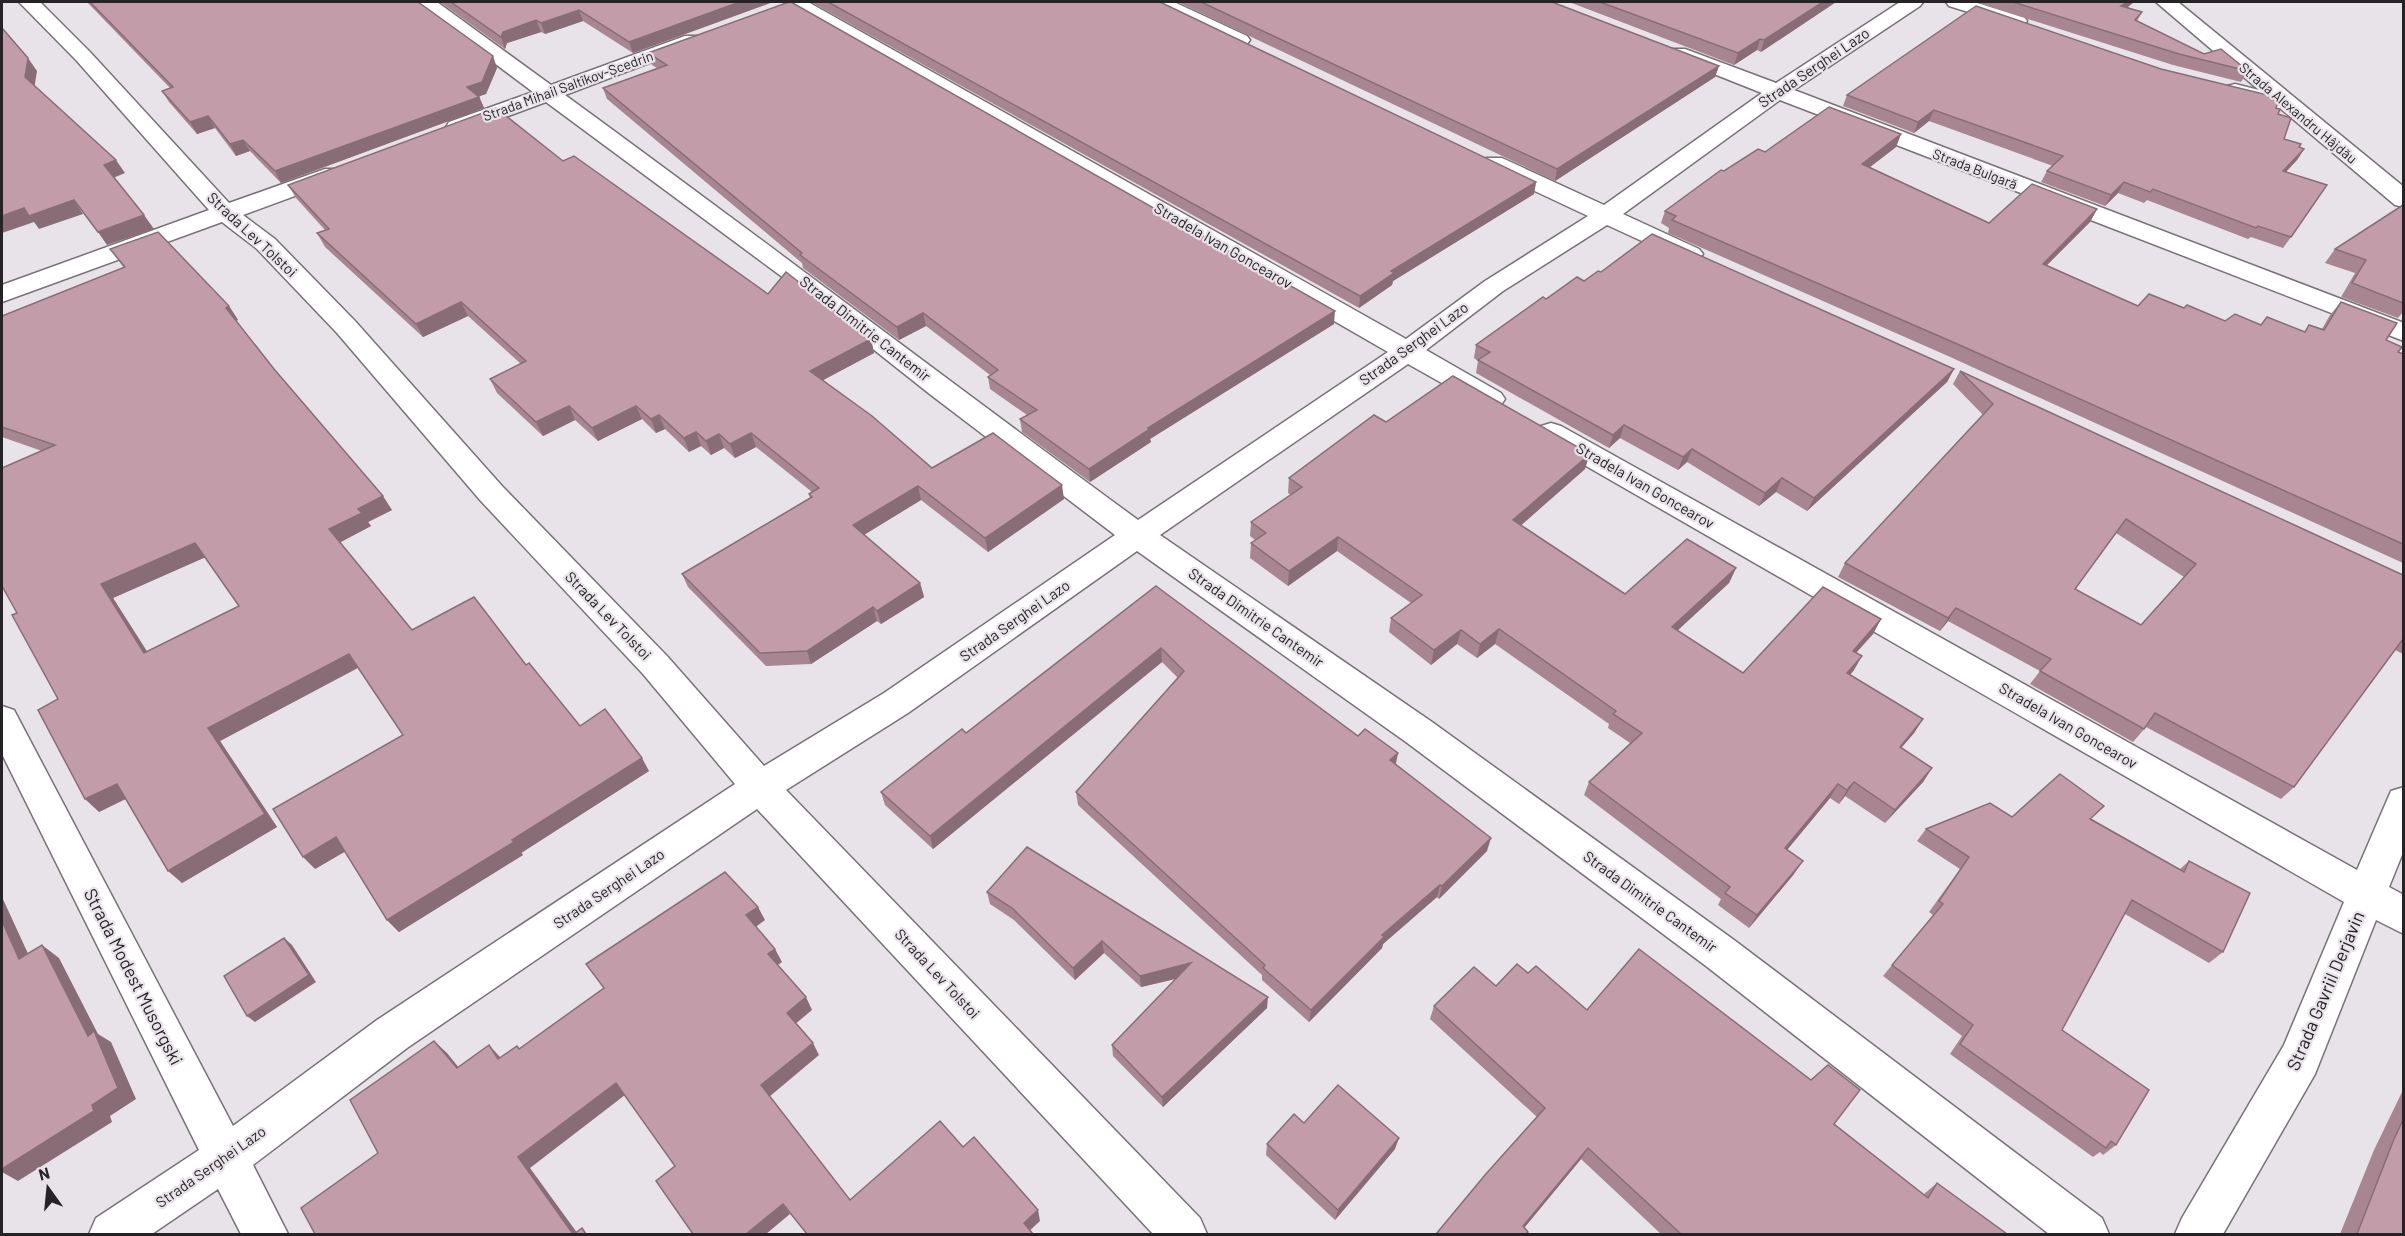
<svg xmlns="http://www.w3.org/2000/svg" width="2405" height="1236" viewBox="0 0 2405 1236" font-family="Barlow,sans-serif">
<rect width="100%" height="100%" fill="#e8e2e9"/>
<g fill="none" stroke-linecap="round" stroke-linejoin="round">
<defs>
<g id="minor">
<path d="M19 2H40L90 52 229 203 325 169H341L345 174 341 179 243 215 275 239 355 321 502 486 667 656 764 766 884 693 1115 535 931 395 781 276 546 102 465 132H449L446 127 449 122 533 92 418 6 415 2H437L551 85 685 36H699L702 40 699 44 565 95C757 235 946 379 1138 520L1388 352 787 6 784 2H808L1406 339 1485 281 1588 216 1486 168 1482 163 1486 158H1502L1604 205 1762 93 1671 57 1668 53 1671 49H1685L1776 83 1900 2H1923L1920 6 1794 90 2404 323V341L1780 100 1623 214 1699 249 1703 254 1699 259 1690 262 1681 259 1607 225 1503 291 1426 350 1501 393 1505 399 1501 405 1491 408 1481 405 1408 364 1160 535 1432 722 1734 940 2102 1218 2109 1234H2049L1706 966 1406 742 1137 551 908 713 786 790 1200 1218 1207 1234H1153L757 809 407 1048 253 1165 288 1234H241L218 1189 152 1234H89L96 1218 199 1150 2 754V706L14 710 233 1126 377 1020 735 784 643 674 480 500 337 333 257 249 222 222 2 302V285L209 210 76 60Z"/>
<polygon points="1149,2 1174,2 1247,36 1250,40 1247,44 1233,44 1152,6"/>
<polygon points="1946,2 1975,2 2024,17 2027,21 2024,25 2017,27 1949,6"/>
<polygon points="2156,2 2178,2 2404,187 2404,207 2395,205 2281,109 2227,96 2224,91 2227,86 2235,84 2259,90"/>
<polygon points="1551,423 1561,426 2357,870 2391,791 2404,787 2404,850 2389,887 2404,895 2404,934 2376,920 2315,1074 2223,1234 2175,1234 2182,1218 2284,1045 2344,902 1541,440 1536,433 1541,426"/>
</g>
</defs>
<use href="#minor" stroke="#787278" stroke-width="3"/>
<use href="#minor" fill="#fff" fill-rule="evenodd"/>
</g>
<g fill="#a88691" fill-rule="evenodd">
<polygon points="87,2 418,2 497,68 486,94 479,96 484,108 281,183 250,151 236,156 215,128 197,134 169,102 162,91 170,88"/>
<polygon points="440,2 773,2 633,53 583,21 545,34 541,32 507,43 505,49"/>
<polygon points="811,2 1160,2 1536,182 1534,194 1393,281 1392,285 1359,308"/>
<polygon points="1178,2 1552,2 1719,66 1715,77 1555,181"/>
<polygon points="1569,2 1836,2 1761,52 1757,50 1734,65"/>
<polygon points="1974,2 2134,2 2127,7 2142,12 2137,21 2204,54 2248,71 2241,82 2173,65"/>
<polygon points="648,53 1334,324 1150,439 1151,442 1090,482 1022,432 1020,419 1027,415 990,389 988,377 990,375 926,326 899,340 803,268 802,263 607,99 603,88 657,68 652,65"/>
<polygon points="1847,95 2276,108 2284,139 2299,147 2304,149 2297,160 2286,172 2291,237 2283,248 2251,237 2248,239 2147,200 2144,203 2118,193 2105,206 2041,182 2047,171 2053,166 1929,121 1914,133 1843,106"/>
<polygon points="1901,134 1896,147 1870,167 1989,223 2097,209 2090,222 2047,265 2138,306 2184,308 2225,321 2261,325 2304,332 2309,325 2322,329 2330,315 2341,302 2398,352 2403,354 2403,563 1948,356 1668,233 1669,228 1661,223 1665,211 1724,171 1765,152"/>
<polygon points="563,161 768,294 871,339 874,353 823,380 932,468 1064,499 988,552 921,500 864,535 920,583 924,597 881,624 877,621 811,664 766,666 688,587 682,574 810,498 809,494 812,492 756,447 735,458 724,448 711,455 701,446 689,452 665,429 656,433 642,419 598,441 575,420 543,436 497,393 490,379 521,364 468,316 423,337 325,247 317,233 325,230 296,198 288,185"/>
<polygon points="2403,205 2403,312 2398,318 2341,297 2355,273 2325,263 2335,249"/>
<path d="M110 249 229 306 238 320 236 321 274 369 392 510 368 522 371 526 340 542 412 630 526 665 580 726 649 771 521 853 523 855 399 932 387 920 345 851 315 869 403 735 358 668 220 741 277 827 182 883 126 799 99 812 58 699 17 613 42 451 2 437V316L124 268ZM205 557 239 606 147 652 113 598Z"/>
<polygon points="1601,272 1954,369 1947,382 1807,511 1776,492 1759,506 1687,462 1678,470 1620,438 1609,448 1476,373 1478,361 1474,358 1476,345 1546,299"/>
<path d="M1960 371 2403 575V654L2395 650 2294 787 2281 799 2146 727 2133 742 2030 684 2040 671 1948 621 1940 631 1838 577 1845 563 1983 415 1953 384ZM2116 533 2184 577 2141 625 2075 589Z"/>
<polygon points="1386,422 1585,469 1521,525 1625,594 1736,568 1729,583 1677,631 1743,673 1881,619 1873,634 1856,653 1854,670 1850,675 1923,719 1914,733 1901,748 1932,768 1923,782 1885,823 1845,796 1839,804 1830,798 1787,850 1794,874 1749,928 1718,905 1721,899 1584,795 1589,782 1630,743 1608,728 1609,724 1495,644 1477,658 1457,644 1431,665 1389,632 1391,618 1411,603 1337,551 1288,586 1250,558 1251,543 1255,540 1250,536 1251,522 1291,495 1288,493 1289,478"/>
<polygon points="1156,586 1358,736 1398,753 1396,764 1487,851 1439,899 1437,897 1383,944 1382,948 1309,1022 1262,980 1262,975 1078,805 1076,792 1178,678 1162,662 933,849 885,805 881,792 966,733"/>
<polygon points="2012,817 2092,819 2180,869 2189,861 2223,952 2209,963 2125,914 2062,1030 2116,1145 2103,1155 2100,1152 2093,1157 1950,1054 1962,1036 1883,976 1933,915 1929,912 1960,869 1917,841 1926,829"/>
<polygon points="987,892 1267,1008 1163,1107 1113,1056 1112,1045 1176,979 1141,987 1104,953 1075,980 1014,920 990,904"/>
<polygon points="1528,973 1587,1010 1834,1124 1924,1194 1937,1183 2007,1234 1661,1234 1581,1159 1524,1228 1528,1232 1527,1234 1436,1234 1537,1117 1430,1019 1434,1006 1496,986"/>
<polygon points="2403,1090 2403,1234 2340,1234 2374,1150"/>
<polygon points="1304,1123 1395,1149 1335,1220 1266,1155 1267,1144"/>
</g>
<g fill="#886d76">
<polygon points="740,2 773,2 633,53 629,42"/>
<polygon points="1823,2 1836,2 1761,52 1764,40"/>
<polygon points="2127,2 2134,2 2116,17 2121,6"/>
<polygon points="579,10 583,21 545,34 541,23"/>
<polygon points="536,20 541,32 507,43 505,49 501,37 503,32"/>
<polygon points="1760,39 1757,50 1734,65 1738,53"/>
<polygon points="493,56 497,68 486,94 472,99 467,87"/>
<polygon points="28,58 37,71 34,90 25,77"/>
<polygon points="1719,66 1715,77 1555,181 1557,169"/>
<polygon points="479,97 484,108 281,183 275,171"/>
<polygon points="1934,110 1929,121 1914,133 1918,122"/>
<polygon points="208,116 215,128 197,134 190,122"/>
<polygon points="1901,134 1896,147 1857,177 1862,164"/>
<polygon points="243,140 250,151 236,156 230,144"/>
<polygon points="2304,149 2297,160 2276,182 2283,171"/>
<polygon points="116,160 125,173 113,178 104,165"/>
<polygon points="1536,182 1534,194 1393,281 1392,285 1359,308 1360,296 1391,271"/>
<polygon points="2124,182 2118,193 2105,206 2111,195"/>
<polygon points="74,200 83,214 39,229 34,222 2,233 2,216 24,208"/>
<polygon points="2097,209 2090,222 2035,277 2043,264"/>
<polygon points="144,215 154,229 107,245 98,232"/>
<polygon points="461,302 468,316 423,337 416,324"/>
<polygon points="229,306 238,320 235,321 226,308"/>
<polygon points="1335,311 1334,324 1150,439 1151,442 1090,482 1089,469 1148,428"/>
<polygon points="923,313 926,326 899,340 897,327"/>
<polygon points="871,339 874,353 814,385 810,371"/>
<polygon points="1954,369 1947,382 1807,511 1814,498"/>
<polygon points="569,406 575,420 543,436 536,422"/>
<polygon points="636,406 642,419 598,441 592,428"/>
<polygon points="659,415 665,429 656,433 651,419"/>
<polygon points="1624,425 1620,438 1609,448 1613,435"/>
<polygon points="696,432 701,446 689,452 684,438"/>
<polygon points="751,433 756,447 735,458 730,444"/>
<polygon points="719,434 724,448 711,455 706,441"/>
<polygon points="1692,449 1687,462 1678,470 1683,457"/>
<polygon points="1590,454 1585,469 1510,535 1513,520"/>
<polygon points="1782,478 1776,492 1759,506 1765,493"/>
<polygon points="1062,485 1064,499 988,552 985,538"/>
<polygon points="918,486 921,500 857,539 853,525"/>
<polygon points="383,496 392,510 368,522 371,526 339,543 329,529 358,509"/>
<polygon points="1338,537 1337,551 1288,586 1289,571"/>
<polygon points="195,543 206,557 113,598 157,667 144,653 101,584"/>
<polygon points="1736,568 1729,583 1666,641 1672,627"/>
<polygon points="920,583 924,597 881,624 877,611"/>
<polygon points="873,607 877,621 811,664 807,651"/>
<polygon points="1956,608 1948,621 1940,631 1948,618"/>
<polygon points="1881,619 1873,634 1845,665 1853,651"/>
<polygon points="1499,629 1495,644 1477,658 1480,644"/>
<polygon points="1461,630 1457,644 1431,665 1434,650"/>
<polygon points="1161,648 1162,662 933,849 930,836"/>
<polygon points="349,654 359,667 220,741 277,827 182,883 168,871 208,728"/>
<polygon points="1862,656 1854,670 1839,687 1847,673"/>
<polygon points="1923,719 1914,733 1890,761 1900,747"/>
<polygon points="1398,753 1395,766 1390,760"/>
<polygon points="642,758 649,771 521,853 512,840"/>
<polygon points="1932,768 1923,782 1885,823 1895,810"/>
<polygon points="1854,782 1845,796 1839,804 1847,790"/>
<polygon points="117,784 131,796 99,812 85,799"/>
<polygon points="1838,784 1830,798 1777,862 1785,848"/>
<polygon points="336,837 348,850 315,869 303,857"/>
<polygon points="1491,838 1487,851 1439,899 1442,886"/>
<polygon points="514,842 523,855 399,932 387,920"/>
<polygon points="1803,861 1794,874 1749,928 1757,915"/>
<polygon points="1440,885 1437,897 1383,944 1382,948 1309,1022 1311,1010 1382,935"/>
<polygon points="2,897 36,971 19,959 2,921"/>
<polygon points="758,907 765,920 753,929 746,915"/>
<polygon points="284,938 292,945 316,982 255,1022 247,1016"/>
<polygon points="1102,941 1104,953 1075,980 1073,968"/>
<polygon points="42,945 59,958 98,1034 111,1042 136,1099 110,1116 112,1122 18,1181 2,1172 2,1169 92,1105 88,1036"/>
<polygon points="775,949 782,962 775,967 768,954"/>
<polygon points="1191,963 1191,975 1141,987 1140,976"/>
<polygon points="806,997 812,1010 794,1025 787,1013"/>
<polygon points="1268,997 1267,1008 1163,1107 1162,1097"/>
<polygon points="434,1041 447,1053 469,1080 457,1068"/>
<polygon points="813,1043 819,1055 769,1097 761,1085"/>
<polygon points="489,1045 500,1057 498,1059"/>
<polygon points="616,1083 625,1095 530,1168 578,1234 573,1234 518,1157"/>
<polygon points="1399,1138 1395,1149 1335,1220 1338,1210"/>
<polygon points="1588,1148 1581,1159 1519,1234 1523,1226"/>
<polygon points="783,1204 790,1214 766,1234 746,1234"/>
<polygon points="1038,1210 1040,1221 1027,1233 1024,1223"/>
</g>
<g fill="#c39ca9" stroke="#886d76" stroke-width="1.5" fill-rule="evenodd">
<polygon points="90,2 418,2 493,56 482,82 467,87 479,97 275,171 243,140 230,144 208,116 190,122 162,91 173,87"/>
<polygon points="451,2 740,2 629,42 579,10 541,23 536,20 503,32 501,37"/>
<polygon points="789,2 791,2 1335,311 1148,428 1150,429 1089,469 1020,419 1037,410 988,377 998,370 923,313 897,327 800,255 802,253 603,88 667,65 648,53"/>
<polygon points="828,2 1160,2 1536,182 1391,271 1394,273 1360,296"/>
<polygon points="1201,2 1552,2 1719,66 1557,169"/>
<polygon points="1600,2 1823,2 1764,40 1760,39 1738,53"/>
<polygon points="2013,2 2127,2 2121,6 2142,12 2135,20 2204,54 2221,49 2248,71 2179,54"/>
<polygon points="1976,6 2161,69 2280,98 2276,108 2280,109 2278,114 2291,118 2284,139 2301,144 2299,147 2304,149 2283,171 2327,185 2291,237 2258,226 2256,228 2153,189 2150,192 2124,182 2111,195 2047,171 2063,156 1934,110 1918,122 1847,95"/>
<polygon points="2,28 28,58 25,77 116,160 104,165 144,215 98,232 74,200 29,216 24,208 2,216"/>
<polygon points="1829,107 1901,134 1862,164 1989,223 2032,184 2097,209 2043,264 2138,306 2149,294 2184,308 2187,305 2225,321 2235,314 2261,325 2267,317 2305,332 2309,325 2324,330 2341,302 2397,323 2386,340 2402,347 2398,352 2403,354 2403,544 1955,343 1672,220 1676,216 1665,211 1721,170 1724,171 1758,149 1765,152"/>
<polygon points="496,108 563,161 574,156 768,294 786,272 871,339 810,371 872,416 932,468 993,433 1062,485 985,538 918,486 853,525 920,583 877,611 873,607 807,651 760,653 682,574 812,497 809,494 819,488 751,433 730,444 719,434 706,441 696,432 684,438 659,415 651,419 636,406 592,428 569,406 536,422 490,379 526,361 461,302 416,324 317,233 329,229 288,185"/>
<polygon points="2403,205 2403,303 2352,283 2366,260 2335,249"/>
<path d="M158 232 229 306 226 308 274 369 383 496 358 509 362 513 329 529 412 630 474 597 526 665 529 663 580 726 605 709 642 758 512 840 514 842 387 920 336 837 303 857 273 809 403 735 349 654 208 728 265 814 168 871 117 784 85 799 38 710 58 699 12 615 17 613 2 586V468L55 445 2 427V316L125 267 110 249ZM195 543 239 606 144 653 101 584Z"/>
<polygon points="1652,234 1954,369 1814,498 1782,478 1765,493 1692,449 1683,457 1624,425 1613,435 1478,360 1490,352 1476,345 1543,297 1546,299 1577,277 1584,281 1598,271 1601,272"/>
<path d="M1960 371 2403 575V639L2294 787 2155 713 2144 729 2040 671 2051 659 1956 608 1948 618 1845 563 1993 404ZM2126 519 2196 564 2141 625 2075 589Z"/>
<polygon points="1453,376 1590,454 1513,520 1625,594 1687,539 1736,568 1672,627 1743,673 1823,587 1881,619 1853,651 1862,656 1847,673 1923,719 1900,747 1932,768 1895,810 1854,782 1847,790 1838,784 1785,848 1803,861 1757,915 1725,893 1730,887 1589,782 1642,733 1613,714 1616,711 1499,629 1480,644 1461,630 1434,650 1391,618 1422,595 1338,537 1289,571 1251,543 1266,533 1251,522 1302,487 1289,478 1374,415 1386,422"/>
<polygon points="1156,586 1358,736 1365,729 1398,753 1390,760 1491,838 1442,886 1440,885 1382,935 1384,937 1311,1010 1263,968 1265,965 1076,792 1184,671 1161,648 930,836 881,792 962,729 966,733"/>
<polygon points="2060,774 2104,806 2090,819 2184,872 2189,861 2250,893 2223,952 2132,900 2062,1030 2149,1090 2116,1145 2111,1141 2106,1148 1960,1044 1973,1025 1892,965 1943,904 1939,901 1969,857 1926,829 1990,803 2012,817"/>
<polygon points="1027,847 1268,997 1162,1097 1112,1045 1191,963 1140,976 1102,941 1073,968 1012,908 987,892"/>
<polygon points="725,872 758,907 746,915 775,949 768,954 806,997 787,1013 813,1043 761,1085 850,1200 940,1121 963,1147 974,1137 1038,1210 1024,1223 1033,1234 807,1234 783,1204 746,1234 693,1234 656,1181 675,1166 616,1083 518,1157 573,1234 315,1234 301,1208 378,1153 350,1100 434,1041 457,1068 489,1045 498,1059 517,1046 519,1049 604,988 586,964"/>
<polygon points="2,921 19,959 42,945 88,1036 94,1031 118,1088 92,1105 94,1111 2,1169"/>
<polygon points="284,938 309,975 247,1016 224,976"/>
<polygon points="1639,949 1811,1080 1828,1065 1860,1090 1834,1124 1928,1198 1937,1183 2007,1234 1681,1234 1588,1148 1523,1226 1528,1232 1526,1234 1436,1234 1485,1175 1545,1108 1434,1006 1474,967 1496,986 1517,964 1528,973 1536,966 1587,1010"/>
<polygon points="1338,1085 1399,1138 1338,1210 1267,1144 1294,1114 1304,1123"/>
<polygon points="2403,1120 2403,1234 2357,1234 2394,1139"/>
<polygon points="582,1228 586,1234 574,1234"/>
</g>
<g text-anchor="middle" stroke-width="4.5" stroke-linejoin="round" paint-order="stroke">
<g font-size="14" fill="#252325" stroke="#e8e2e9">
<text transform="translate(568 86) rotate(-20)" y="5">Strada Mihail Saltîkov-Șcedrin</text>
<text transform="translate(2298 113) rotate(40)" y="5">Strada Alexandru Hâjdău</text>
<text transform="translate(1975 169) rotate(21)" y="5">Strada Bulgară</text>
</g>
<g font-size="15" fill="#252325" stroke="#e8e2e9">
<text transform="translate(1814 68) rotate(-34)" y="5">Strada Serghei Lazo</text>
<text transform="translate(252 235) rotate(43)" y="5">Strada Lev Tolstoi</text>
<text transform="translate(1223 246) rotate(30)" y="5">Stradela Ivan Goncearov</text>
<text transform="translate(865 329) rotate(38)" y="5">Strada Dimitrie Cantemir</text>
<text transform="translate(1414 344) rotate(-36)" y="5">Strada Serghei Lazo</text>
<text transform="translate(1645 486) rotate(30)" y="5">Stradela Ivan Goncearov</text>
<text transform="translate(608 616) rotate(46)" y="5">Strada Lev Tolstoi</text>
<text transform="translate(1256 618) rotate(35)" y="5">Strada Dimitrie Cantemir</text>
<text transform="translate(1015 621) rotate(-35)" y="5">Strada Serghei Lazo</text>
<text transform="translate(2068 726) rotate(30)" y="5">Stradela Ivan Goncearov</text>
<text transform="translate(609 889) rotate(-34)" y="5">Strada Serghei Lazo</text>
<text transform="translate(1650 902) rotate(36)" y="5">Strada Dimitrie Cantemir</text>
<text transform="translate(937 974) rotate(47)" y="5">Strada Lev Tolstoi</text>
<text transform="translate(211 1167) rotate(-35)" y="5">Strada Serghei Lazo</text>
</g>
<g font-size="18" fill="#252325" stroke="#e8e2e9">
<text transform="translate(133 977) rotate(63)" y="6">Strada Modest Musorgski</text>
<text transform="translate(2326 991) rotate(-67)" y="6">Strada Gavriil Derjavin</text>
</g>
</g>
<rect width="2405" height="1236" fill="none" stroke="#252325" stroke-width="6"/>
<g transform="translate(48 1188) rotate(345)" stroke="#e8e2e9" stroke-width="4.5" paint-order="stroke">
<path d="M0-4.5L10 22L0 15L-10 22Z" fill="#252325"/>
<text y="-9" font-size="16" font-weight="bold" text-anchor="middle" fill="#252325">N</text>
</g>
</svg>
